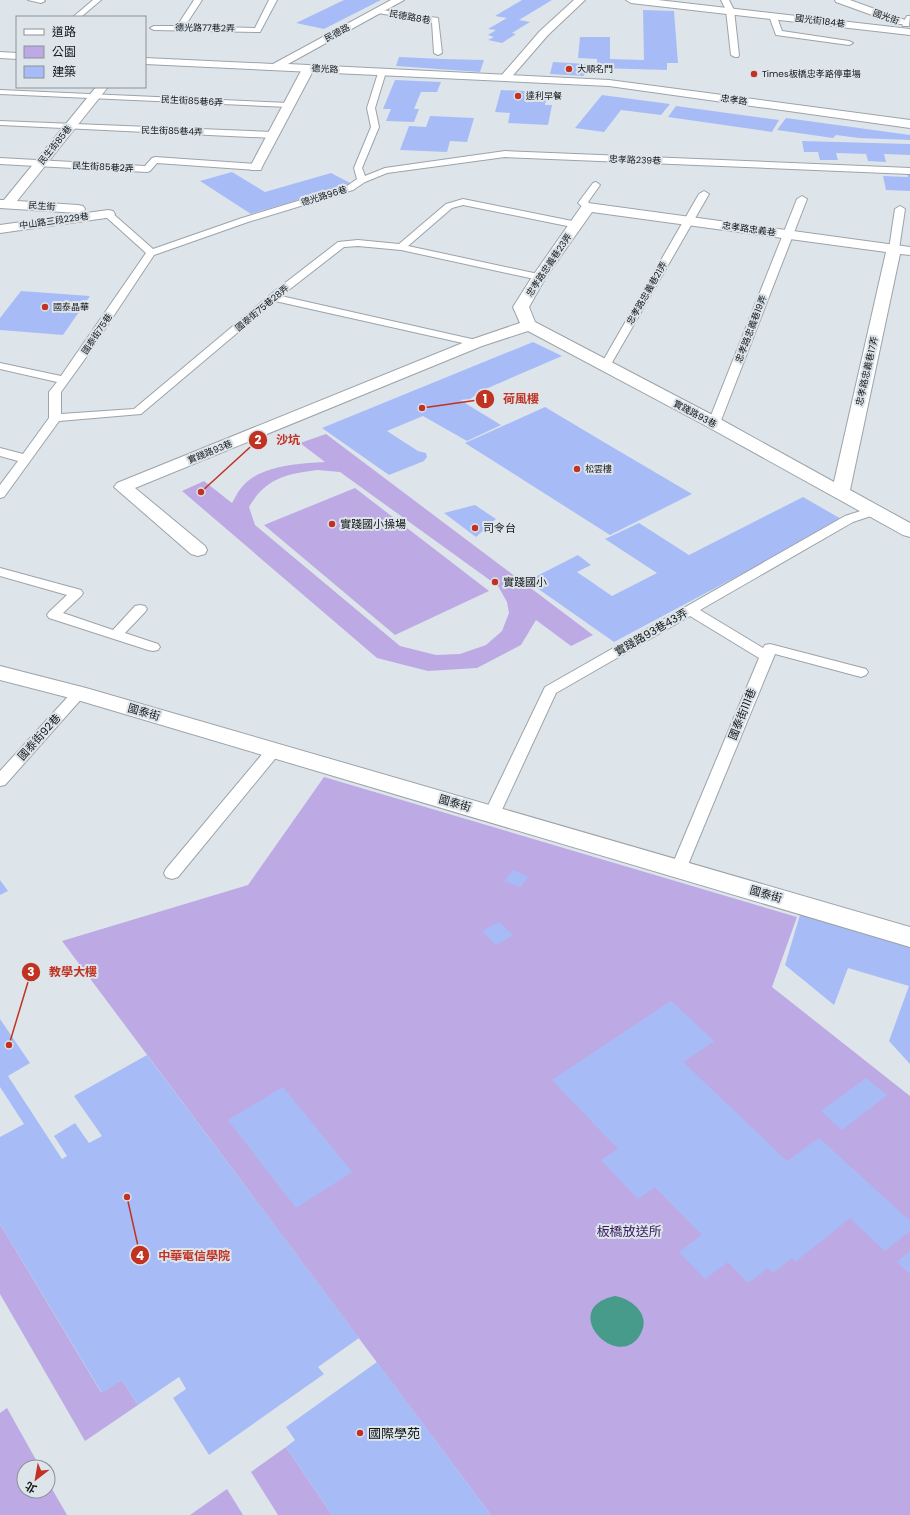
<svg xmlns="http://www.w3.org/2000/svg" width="910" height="1515" viewBox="0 0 910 1515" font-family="Poppins,'Noto Sans TC',sans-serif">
<rect width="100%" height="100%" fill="#dde5eb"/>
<g fill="#bdaae4" fill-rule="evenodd">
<path d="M326 434 593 635 571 646 536 620 521 645 477 668 428 671 377 658 182 491 204 481 232 503C235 498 238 491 242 487 258 466 300 463 325 462L300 443ZM317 470 340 472 498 586 507 602 509 613 502 631 486 645 460 654 436 655 400 646 255 525 249 507C266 478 286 474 317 470Z"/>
<polygon points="355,488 489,591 395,635 264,525"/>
<polygon points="324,777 797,917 772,987 910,1096 910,1515 491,1515 62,941 248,885"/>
<polygon points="0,1224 101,1392 122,1380 138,1405 85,1441 0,1294"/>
<polygon points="7,1408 40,1467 24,1467 24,1491 48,1491 48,1482 67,1515 0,1515 0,1413"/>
<polygon points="286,1447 332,1515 278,1515 251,1472"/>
<polygon points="227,1489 243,1515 190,1515"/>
</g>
<path fill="#469b8a" d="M615 1296C633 1299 652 1316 640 1335 617 1373 557 1308 615 1296Z"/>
<g fill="#a7bcf7">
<polygon points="344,0 381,0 324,29 296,23"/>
<polygon points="522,0 552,0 519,20 530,22 512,33 516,34 502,43 488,40 494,37 488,35 496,30 488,29 507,18 495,16"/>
<polygon points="643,10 674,11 678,63 667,63 667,70 597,68 597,59 578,58 580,37 610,37 610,59 644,60"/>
<polygon points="399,57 443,59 484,60 480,72 396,66"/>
<polygon points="553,62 587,64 584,76 550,74"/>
<polygon points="395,80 441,82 437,92 421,92 414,109 419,109 414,122 386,121 391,109 383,109"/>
<polygon points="501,90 547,92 545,105 552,105 548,125 508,123 510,113 495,112"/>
<polygon points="602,95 670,104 661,115 621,110 604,132 575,128"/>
<polygon points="676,106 779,120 772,132 668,117"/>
<polygon points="430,116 474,118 467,142 450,141 447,152 400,150 409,126 426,127"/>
<polygon points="786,118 910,135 910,140 859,138 836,135 833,138 777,130"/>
<polygon points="802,141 910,144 910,155 884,154 886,162 868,161 866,154 836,153 838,160 820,160 818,152 804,152"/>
<polygon points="232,172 265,192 331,173 352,184 251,214 200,181"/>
<polygon points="907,174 910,174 910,191 886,190 883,176 908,177"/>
<polygon points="21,291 90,296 63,335 0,330 0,318"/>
<polygon points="533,342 562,356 481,391 470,399 460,400 501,425 467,441 423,416 387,431 418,451 426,453 427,457 424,461 389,475 322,428"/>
<polygon points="545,407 602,441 692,494 610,535 465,443"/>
<polygon points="803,497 843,520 614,642 527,581 578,555 591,565 577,572 612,596 657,573 605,539 639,523 689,555"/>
<polygon points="475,505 496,519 476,537 444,513"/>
<polygon points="513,870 528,877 520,887 505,881"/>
<polygon points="0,880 8,891 0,895"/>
<polygon points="802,908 910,941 910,1064 889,1041 909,986 848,968 834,1005 785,965"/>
<polygon points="499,922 513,935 496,945 482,931"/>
<polygon points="671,1001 714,1041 683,1062 787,1161 819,1138 910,1221 910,1231 885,1251 850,1218 795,1262 792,1258 773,1273 768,1268 748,1283 728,1262 705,1279 679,1252 702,1235 655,1187 638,1199 601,1160 618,1149 552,1080"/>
<polygon points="0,1019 30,1063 8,1076 62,1159 67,1156 54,1136 75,1123 89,1143 102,1136 74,1096 147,1055 359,1338 318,1367 324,1374 209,1455 173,1398 186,1389 179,1377 138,1405 122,1380 102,1393 0,1224 0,1137 24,1124 0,1087"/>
<polygon points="866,1078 887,1095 842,1130 821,1111"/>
<polygon points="283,1087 352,1172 296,1208 228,1120"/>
<polygon points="910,1251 910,1274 897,1262"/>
<polygon points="377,1362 491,1515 332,1515 286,1447 295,1440 286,1427"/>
</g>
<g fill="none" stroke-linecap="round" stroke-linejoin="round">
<defs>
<g id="service">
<polygon points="28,0 44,0 45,1 41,3"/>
<polygon points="93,0 101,0 81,17 73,17"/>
<polygon points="194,0 202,0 185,26 255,28 269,0 277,0 260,32 257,32 154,30 150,28 154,26 177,26"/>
<polygon points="721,0 729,0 734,10 739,55 738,57 735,57 731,55 726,10"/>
<polygon points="375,9 438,18 442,53 438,55 434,53 432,22 378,13 375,13"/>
<polygon points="770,14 776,14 782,31 849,41 853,43 849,45 776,35 769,16"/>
<polygon points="907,16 910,16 909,26 903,26 902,24"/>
<polygon points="379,70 382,70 386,72 375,108 379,127 362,168 365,176 385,168 505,151 910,168 910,174 505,157 387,173 365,182 353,190 248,222 154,255 87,356 61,392 61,414 134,409 276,290 338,242 358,240 399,244 446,204 463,199 577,222 582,225 577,228 463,205 452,208 408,246 543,275 544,277 543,279 539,280 401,250 358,246 344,247 281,296 476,340 480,341 481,343 480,345 476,346 275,301 141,414 59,421 4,497 0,498 0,485 18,461 0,456 0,448 23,454 49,418 49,392 57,382 0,369 0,363 61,376 146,253 105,216 103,214 105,212 111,212 153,249 242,218 347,186 357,179 354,168 371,127 367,108"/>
<polygon points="0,90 289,103 293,105 289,107 0,94"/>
<polygon points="0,121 274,132 278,135 274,138 0,125"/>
<polygon points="155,157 256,164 260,167 256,170 157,163 150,171 147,172 0,164 0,158 145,166 152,158"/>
<polygon points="596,182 600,185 588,202 593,207 588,210 585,209 578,203 593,183"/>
<polygon points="704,191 709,194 610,366 605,369 601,368 600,366 699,194"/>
<polygon points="802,196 807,199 720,423 718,425 710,425 708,423 797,199"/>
<polygon points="900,206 905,209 899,249 894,252 889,249 895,209"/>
<polygon points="873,507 877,508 879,511 877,514 853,522 700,610 763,648 765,645 770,644 866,669 868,672 866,675 861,677 775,654 685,872 679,874 673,872 671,868 759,658 690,616 556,693 500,814 498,818 492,820 486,818 484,814 545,687 845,516"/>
<polygon points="0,568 81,590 83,593 81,596 63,613 113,630 135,606 140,605 145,606 147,609 145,612 125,633 158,644 160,647 158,650 153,651 148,650 49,618 47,615 49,612 67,595 0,576"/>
<polygon points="79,688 84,690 86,693 84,696 5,785 0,786 0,771 74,690"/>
<polygon points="274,745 279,746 281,750 279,754 178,877 172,879 166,877 164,873 166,869 269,746"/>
</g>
<g id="minor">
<polygon points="574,0 585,0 548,35 509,80 501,80 499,78 501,76 540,31"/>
<polygon points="626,0 658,0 910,29 910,35 631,3"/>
<polygon points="835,0 850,0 905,20 906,22 905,24 897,24 836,2"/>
<polygon points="308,66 312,67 314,69 262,167 261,170 251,170 250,167 302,69 304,67"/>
<polygon points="96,87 108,87 17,201 78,205 83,206 85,209 83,212 78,213 0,208 0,200 4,200"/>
<path d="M588 203 910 247V255L900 254 850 490 910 523V537L903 535 708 427 528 331 482 346 135 488 205 546 207 550 205 554 198 556 191 554 114 487 117 483 470 340 520 323 513 307 532 277 583 204ZM592 212 886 252 834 482 720 419 535 322 529 307 546 277Z"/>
<polygon points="108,210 113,211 115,214 113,217 0,233 0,225"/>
<polygon points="0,666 86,688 910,927 910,947 74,699 0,680"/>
</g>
<g id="tertiary">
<polygon points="391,0 404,0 288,64 609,80 910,120 910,128 609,86 145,64 145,58 273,64"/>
<polygon points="0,52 17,53 17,59 0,58"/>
</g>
</defs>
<use href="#service" stroke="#9ca3a9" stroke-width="2"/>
<use href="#minor" stroke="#9ca3a9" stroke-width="2"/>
<use href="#tertiary" stroke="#9ca3a9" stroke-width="2"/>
<use href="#service" fill="#fff" fill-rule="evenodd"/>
<use href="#minor" fill="#fff" fill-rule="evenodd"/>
<use href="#tertiary" fill="#fff" fill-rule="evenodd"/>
</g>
<g fill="#c03323" stroke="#dde5eb" stroke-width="1.5">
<circle cx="569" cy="69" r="4"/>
<circle cx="754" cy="74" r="4"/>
<circle cx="518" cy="96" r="4"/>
<circle cx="45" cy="307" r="4"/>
<circle cx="577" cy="469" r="4"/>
<circle cx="332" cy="524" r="4"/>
<circle cx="475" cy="528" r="4"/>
<circle cx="495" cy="582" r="4"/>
<circle cx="360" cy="1433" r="4"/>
</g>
<g text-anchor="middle" stroke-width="4" stroke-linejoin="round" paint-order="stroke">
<g font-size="9" fill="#131618" stroke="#dde5eb">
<text transform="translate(410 17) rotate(10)" y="3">民德路8巷</text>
<text transform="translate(886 17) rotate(20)" y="3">國光街</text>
<text transform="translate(820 21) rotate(7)" y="3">國光街184巷</text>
<text transform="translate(205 28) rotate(1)" y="3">德光路77巷2弄</text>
<text transform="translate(337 33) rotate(-28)" y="3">民德路</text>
<text transform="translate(325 69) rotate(3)" y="3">德光路</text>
<text transform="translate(734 100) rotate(8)" y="3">忠孝路</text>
<text transform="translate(192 101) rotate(3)" y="3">民生街85巷6弄</text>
<text transform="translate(172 131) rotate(2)" y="3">民生街85巷4弄</text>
<text transform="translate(55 145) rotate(-51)" y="3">民生街85巷</text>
<text transform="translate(635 160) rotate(2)" y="3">忠孝路239巷</text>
<text transform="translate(103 167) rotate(3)" y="3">民生街85巷2弄</text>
<text transform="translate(324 196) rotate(-17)" y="3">德光路96巷</text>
<text transform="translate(42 206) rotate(4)" y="3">民生街</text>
<text transform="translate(54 221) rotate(-8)" y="3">中山路三段229巷</text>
<text transform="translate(749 229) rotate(8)" y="3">忠孝路忠義巷</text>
<text transform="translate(549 265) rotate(-56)" y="3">忠孝路忠義巷23弄</text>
<text transform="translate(647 293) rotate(-60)" y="3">忠孝路忠義巷21弄</text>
<text transform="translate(262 308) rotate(-40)" y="3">國泰街75巷28弄</text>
<text transform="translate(751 329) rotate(-69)" y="3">忠孝路忠義巷19弄</text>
<text transform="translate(97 334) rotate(-56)" y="3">國泰街75巷</text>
<text transform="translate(867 371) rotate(-77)" y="3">忠孝路忠義巷17弄</text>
<text transform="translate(695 414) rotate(28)" y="3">實踐路93巷</text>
<text transform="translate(210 452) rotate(-22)" y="3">實踐路93巷</text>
</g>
<g font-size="9" fill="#131618" stroke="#dde5eb" text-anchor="start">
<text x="577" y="72">大順名門</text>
<text x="762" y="77">Times板橋忠孝路停車場</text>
<text x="526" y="99">達利早餐</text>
<text x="53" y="310">國泰晶華</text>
<text x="585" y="472">松雲樓</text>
</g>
<g font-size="11" fill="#131618" stroke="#dde5eb" text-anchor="start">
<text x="340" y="528">實踐國小操場</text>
<text x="483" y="532">司令台</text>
<text x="503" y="586">實踐國小</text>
</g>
<g font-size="11" fill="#131618" stroke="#dde5eb">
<text transform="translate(651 632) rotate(-30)" y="4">實踐路93巷43弄</text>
<text transform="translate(144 712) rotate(16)" y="4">國泰街</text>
<text transform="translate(742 714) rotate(-68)" y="4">國泰街111巷</text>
<text transform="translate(39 737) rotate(-48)" y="4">國泰街92巷</text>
<text transform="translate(455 803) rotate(16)" y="4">國泰街</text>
<text transform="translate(766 894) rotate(16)" y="4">國泰街</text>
</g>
<g font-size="13" fill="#381a5f" stroke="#dde5eb">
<text x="629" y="1236">板橋放送所</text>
</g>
<g font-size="13" fill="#131618" stroke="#dde5eb" text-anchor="start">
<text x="368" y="1438">國際學苑</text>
</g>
</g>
<path fill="none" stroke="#c03323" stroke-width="1.5" d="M422 408L485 399M201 492L258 440M9 1045L31 972M127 1197L140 1255"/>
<g fill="#c03323" stroke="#dde5eb" stroke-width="1.5">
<circle cx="422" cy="408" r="4"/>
<circle cx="201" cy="492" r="4"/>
<circle cx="9" cy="1045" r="4"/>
<circle cx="127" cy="1197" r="4"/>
<circle cx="485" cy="399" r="10"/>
<circle cx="258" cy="440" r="10"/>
<circle cx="31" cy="972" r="10"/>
<circle cx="140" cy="1255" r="10"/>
</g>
<g font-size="12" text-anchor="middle" font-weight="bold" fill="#fff">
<text x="485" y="403">1</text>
<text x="258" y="444">2</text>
<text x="31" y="976">3</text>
<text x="140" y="1260">4</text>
</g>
<g font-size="12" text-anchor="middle" font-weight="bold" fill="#c03323" stroke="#dde5eb" stroke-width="4" stroke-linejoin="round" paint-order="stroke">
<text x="521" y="403">荷風樓</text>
<text x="288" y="444">沙坑</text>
<text x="73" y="976">教學大樓</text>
<text x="194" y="1260">中華電信學院</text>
</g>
<rect x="16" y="16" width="130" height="72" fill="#dde5eb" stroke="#8c9297"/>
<rect x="24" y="29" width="20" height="6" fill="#ffffff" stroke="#8c9297"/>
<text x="52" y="36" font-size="12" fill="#131618">道路</text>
<rect x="24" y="46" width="20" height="12" fill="#bdaae4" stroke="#8c9297"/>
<text x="52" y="56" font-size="12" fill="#131618">公園</text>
<rect x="24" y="66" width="20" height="12" fill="#a7bcf7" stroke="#8c9297"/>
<text x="52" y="76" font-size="12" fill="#131618">建築</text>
<g transform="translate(36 1479) rotate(211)"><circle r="19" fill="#dde5eb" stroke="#8c9297"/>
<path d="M0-3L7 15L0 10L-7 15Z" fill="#c03323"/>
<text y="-6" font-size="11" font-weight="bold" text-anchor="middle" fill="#131618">北</text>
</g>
</svg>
